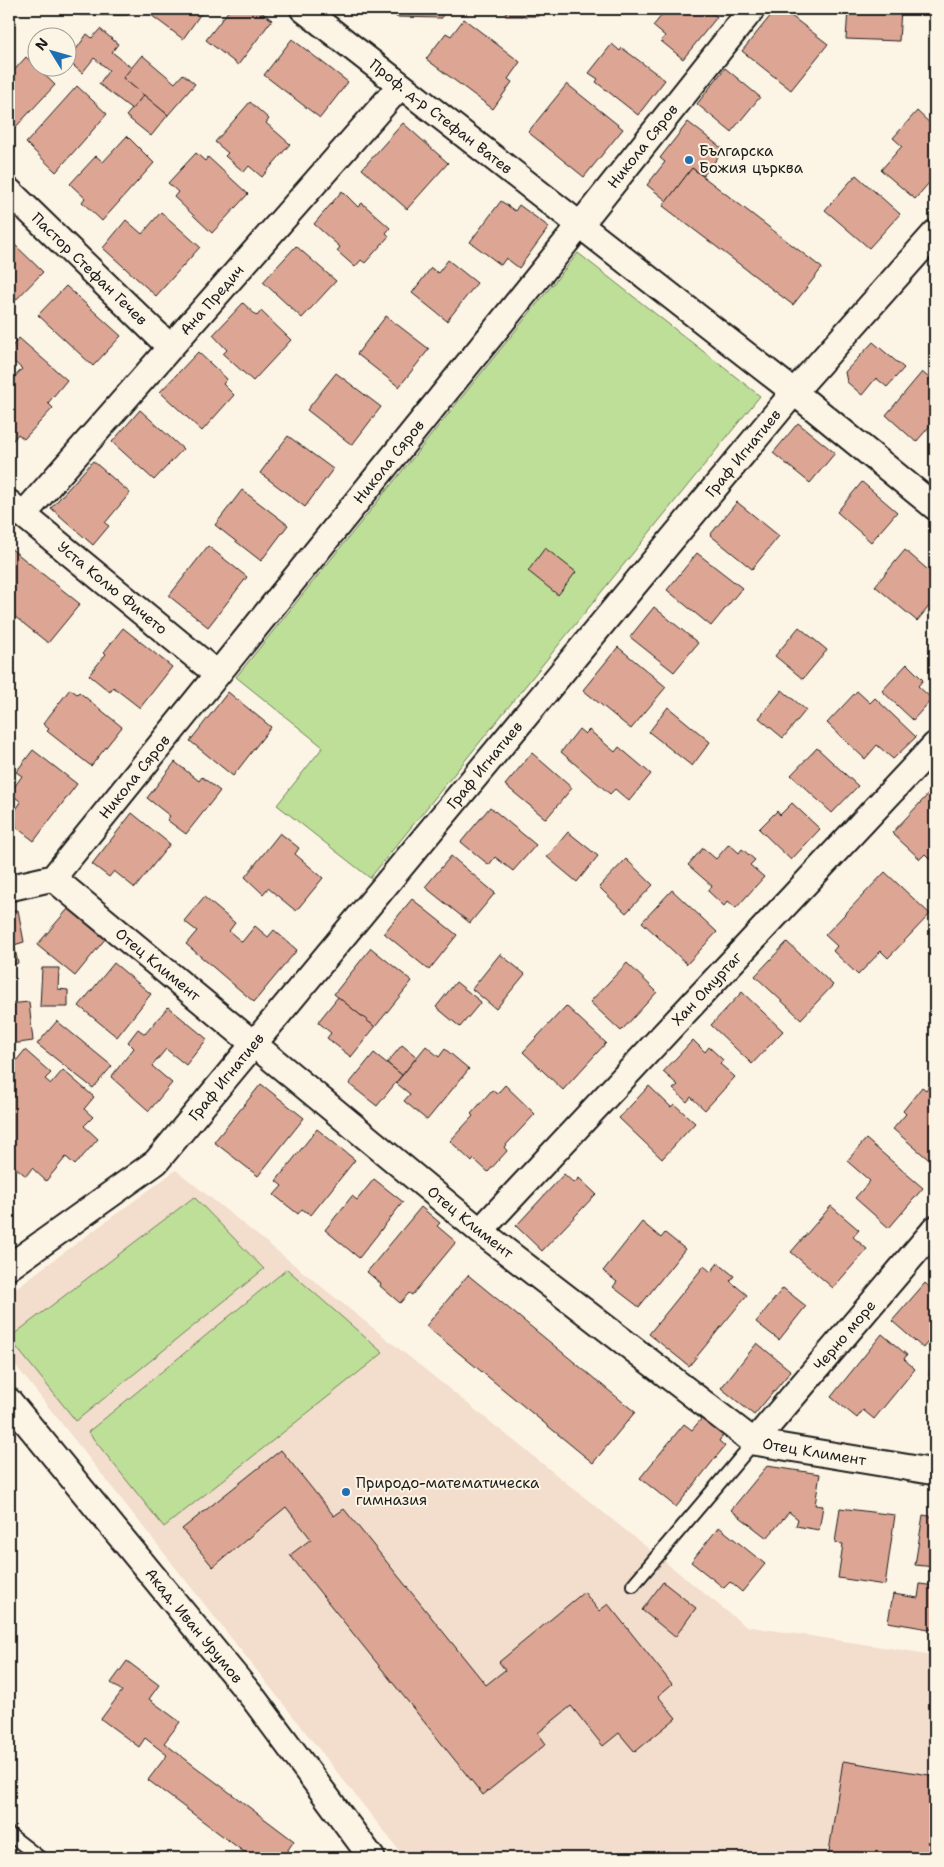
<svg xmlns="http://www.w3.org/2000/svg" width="944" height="1867" viewBox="0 0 944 1867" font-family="'Shantell Sans',sans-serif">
<rect width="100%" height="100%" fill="#fcf5e5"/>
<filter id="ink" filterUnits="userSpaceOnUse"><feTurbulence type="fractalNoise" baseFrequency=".02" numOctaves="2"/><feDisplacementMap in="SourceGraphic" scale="10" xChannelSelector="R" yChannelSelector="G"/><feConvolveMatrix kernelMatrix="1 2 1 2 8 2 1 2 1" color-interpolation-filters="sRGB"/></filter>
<g filter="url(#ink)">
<polygon fill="#f3ddcd" points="176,1170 745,1626 935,1655 935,1858 405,1858 9,1357 9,1293"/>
<g fill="#bedf98" stroke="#6d7e5a">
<polygon points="578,253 760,396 370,878 277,805 323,747 236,677"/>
<polygon points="194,1197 264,1269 76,1421 9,1338"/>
<polygon points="287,1269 383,1353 164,1527 88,1432"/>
</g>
<g fill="#dda694" stroke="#1c1c1c">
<rect x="80" y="9" width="47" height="6"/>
<polygon points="150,9 204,9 183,39 147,12"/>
<polygon points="230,9 257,9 272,20 238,65 206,40"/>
<polygon points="396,9 442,9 442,18 396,17"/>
<rect x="506" y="9" width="33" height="7"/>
<polygon points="560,9 614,9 613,13 560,13"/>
<polygon points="667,9 706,9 717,17 683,59 661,41 665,36 653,26"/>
<polygon points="776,9 782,9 828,44 791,90 742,51"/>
<polygon points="848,9 901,9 899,41 846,39"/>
<polygon points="464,19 520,62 508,79 512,82 493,109 426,59 446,33 451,36"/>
<polygon points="100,29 118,44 112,52 132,68 123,78 144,95 132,109 99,84 109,70 94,58 82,73 68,61 87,34 92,38"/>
<polygon points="292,39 348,82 320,118 264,75"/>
<polygon points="612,44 620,51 622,48 665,80 638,115 596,82 598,79 589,73"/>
<polygon points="142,55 175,83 183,74 195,84 168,115 123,78"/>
<polygon points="26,57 55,85 12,131 9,127 9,76"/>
<polygon points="725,68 760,97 731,132 697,104"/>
<polygon points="567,84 623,129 584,177 528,132"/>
<polygon points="77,86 107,114 56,172 26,143"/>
<polygon points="144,95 168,115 151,136 126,116"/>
<polygon points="250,102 269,119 266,123 290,144 262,177 249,166 244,172 225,156 228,153 215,142"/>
<polygon points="917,111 935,128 935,176 915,199 881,170 902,146 893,138"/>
<polygon points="688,122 724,150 703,176 692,168 667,201 647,185 665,162 660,158"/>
<polygon points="403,123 448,163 407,209 362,169"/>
<polygon points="127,136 154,163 102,221 82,202 85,198 70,184 96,156 103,162"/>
<polygon points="196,153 205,161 208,157 248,194 212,233 174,197 178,192 168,183"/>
<polygon points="692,168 822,268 793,305 663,206"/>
<polygon points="856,175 900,214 869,248 825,210"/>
<polygon points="342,191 358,207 362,203 390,228 386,233 389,236 365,263 361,260 355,267 337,251 340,247 314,224"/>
<polygon points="501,201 515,211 519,205 549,227 519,268 506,258 501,265 470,242"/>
<polygon points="161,212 200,247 156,296 103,248 126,220 142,234"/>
<polygon points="13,243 43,272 9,307 9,247"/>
<polygon points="296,246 336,281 302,318 263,282"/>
<polygon points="448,260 477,283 447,321 412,293 431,268 438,273"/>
<polygon points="66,286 121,336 93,366 38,315"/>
<polygon points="243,303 257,316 261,311 291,340 253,381 223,354 227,350 213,335"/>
<polygon points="386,316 429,349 399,387 357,354"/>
<polygon points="19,338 67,380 48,403 53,408 24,439 18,434 9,445 9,383 22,369 9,357 9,350"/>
<polygon points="873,342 904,368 887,387 876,378 862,395 847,382 845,372"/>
<polygon points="198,352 227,379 223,384 234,395 202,431 160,392"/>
<polygon points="922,372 935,383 935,420 916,442 886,415"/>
<polygon points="336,373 381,407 352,445 307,410"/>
<polygon points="140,410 183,449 154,480 112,442"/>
<polygon points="798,423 835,453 810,483 773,453"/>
<polygon points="288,436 333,469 305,507 260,473"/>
<polygon points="93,461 130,493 105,523 109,526 93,545 51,508"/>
<polygon points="862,482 897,512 871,542 837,512"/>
<polygon points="242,490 288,525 261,561 215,525"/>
<polygon points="737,502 779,536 752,569 710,535"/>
<polygon points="208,546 247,577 208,627 169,596"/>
<polygon points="9,547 80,604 48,643 9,612"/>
<polygon points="545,548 576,572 558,595 528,571"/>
<polygon points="905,550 935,576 935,599 917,621 875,586"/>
<polygon points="697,553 742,588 711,626 667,590"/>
<polygon points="654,607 698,643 674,672 630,637"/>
<polygon points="799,627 827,650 803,679 775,656"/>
<polygon points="123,628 172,667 140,708 113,687 110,692 89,675 106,654 104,652"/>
<polygon points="618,647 666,687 631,729 583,690"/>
<polygon points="907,664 923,680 918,686 932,699 913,720 882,691"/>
<polygon points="70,689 77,694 79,692 122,727 91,766 47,731 49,729 43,724"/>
<polygon points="782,690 806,710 783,738 759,718"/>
<polygon points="857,691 870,703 875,698 916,737 893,759 877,745 865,759 827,723"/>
<polygon points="228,692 271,727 233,776 190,741"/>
<polygon points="668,707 710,742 692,766 649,732"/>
<polygon points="579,729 585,734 589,730 615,752 619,747 651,774 629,801 615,789 610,794 561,752"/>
<polygon points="817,748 858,786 832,813 791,775"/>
<polygon points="33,750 77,784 34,841 16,827 15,811 21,802 10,793 22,776 16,772"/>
<polygon points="532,753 572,788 546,819 505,785"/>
<polygon points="175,762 199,781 202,777 220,791 186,834 167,820 170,816 147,798"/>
<polygon points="934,788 935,790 935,864 925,854 920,859 892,833"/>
<polygon points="792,803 820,829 791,860 759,829 777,811 780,815"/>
<polygon points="490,807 536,845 513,871 495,857 489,865 461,842"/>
<polygon points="132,813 170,844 135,888 114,871 109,877 92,864"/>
<polygon points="568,832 598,856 577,882 547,857"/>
<polygon points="280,833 299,848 295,854 323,878 296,911 268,888 263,894 245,877"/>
<polygon points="729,844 739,853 742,849 755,860 750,865 764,877 736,908 728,901 724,906 708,891 712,886 688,865 703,848 716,859"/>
<polygon points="451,856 495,893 470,923 425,887"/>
<polygon points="626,859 653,885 626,913 599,887"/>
<polygon points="885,872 930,914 888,958 881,951 858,975 833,951 837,946 825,935"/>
<polygon points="672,890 717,932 687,964 642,922"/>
<polygon points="204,897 235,923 229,931 242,942 255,926 268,937 274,930 297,950 254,1002 186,944 197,931 184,921"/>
<polygon points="412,899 457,935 429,970 384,933"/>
<polygon points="74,902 110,933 75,976 37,945"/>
<polygon points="18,910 24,942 14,945 18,963 9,966 9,912"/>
<polygon points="787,942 833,985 801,1019 755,976"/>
<polygon points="371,948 412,981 375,1027 334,994"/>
<polygon points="500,954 525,974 496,1009 472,989"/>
<polygon points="114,963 151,994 117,1037 79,1006"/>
<polygon points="627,963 657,992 621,1031 590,1002"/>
<polygon points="42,968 59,968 58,989 68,990 68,1007 40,1007"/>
<polygon points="456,982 481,1002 460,1027 436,1007"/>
<polygon points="742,992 783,1031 752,1064 711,1025"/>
<polygon points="338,997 375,1027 351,1057 327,1038 331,1033 318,1022"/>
<polygon points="29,1002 33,1041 11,1044 9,1004"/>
<polygon points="566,1006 606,1043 563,1090 523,1052"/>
<polygon points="168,1007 207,1039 186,1065 166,1049 152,1066 172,1083 149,1111 111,1077 134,1048 128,1042 138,1029 145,1034"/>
<polygon points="57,1021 112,1066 93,1088 37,1044"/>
<polygon points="693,1040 705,1052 709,1047 723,1060 720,1064 735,1077 705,1110 691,1097 687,1102 673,1089 678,1085 663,1072"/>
<polygon points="402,1045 417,1057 402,1075 387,1063"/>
<polygon points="426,1046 439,1057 445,1049 469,1069 427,1120 404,1101 410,1094 396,1083"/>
<polygon points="25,1050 51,1073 45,1079 51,1084 63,1070 94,1097 84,1109 93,1117 84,1126 98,1139 75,1165 66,1157 46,1181 32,1168 26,1176 15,1167 9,1173 9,1065 11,1067"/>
<polygon points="374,1053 402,1075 377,1106 349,1084"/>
<polygon points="935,1078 935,1165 893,1129 906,1114 903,1111 922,1087 926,1090"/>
<polygon points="261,1084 304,1118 258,1176 214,1142"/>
<polygon points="505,1085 535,1114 504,1147 507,1151 488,1172 474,1159 472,1162 450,1141 473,1116 471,1114 492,1090 497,1094"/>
<polygon points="649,1086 671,1107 674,1104 695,1123 662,1159 619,1118"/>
<polygon points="317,1129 355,1160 311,1215 302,1209 298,1214 274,1195 282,1186 276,1181"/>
<polygon points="866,1139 923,1188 889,1228 855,1198 870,1181 847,1161"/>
<polygon points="564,1174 574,1183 579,1178 596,1194 542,1251 516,1226"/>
<polygon points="374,1179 403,1202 359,1258 325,1230 352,1196 357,1200"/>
<polygon points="831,1206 859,1230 853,1237 867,1249 833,1288 791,1252"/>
<polygon points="421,1207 440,1223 437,1226 456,1242 412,1295 409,1293 400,1303 380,1286 381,1284 367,1272"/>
<polygon points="642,1222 661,1238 665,1233 685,1249 639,1307 613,1287 617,1282 603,1271"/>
<polygon points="718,1263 734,1276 730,1281 747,1295 689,1366 649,1334 704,1266 711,1272"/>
<polygon points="468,1275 635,1412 593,1463 426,1326"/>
<polygon points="925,1283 935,1292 935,1333 923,1348 892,1321"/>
<polygon points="783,1288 806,1306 779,1340 756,1322"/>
<polygon points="882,1334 907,1355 904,1359 915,1369 874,1419 863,1410 857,1418 831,1397"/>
<polygon points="757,1343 791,1371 754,1415 721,1388"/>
<polygon points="934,1344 935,1344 935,1376 929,1375"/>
<polygon points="702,1418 723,1435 719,1441 725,1446 676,1507 640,1478 684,1424 692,1430"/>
<polygon points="281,1450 334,1516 344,1509 486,1685 505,1670 499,1662 584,1592 599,1611 608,1604 672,1684 658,1696 676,1718 635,1752 619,1733 603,1746 571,1706 538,1733 546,1744 483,1795 290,1555 311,1539 286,1507 213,1567 182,1529"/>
<polygon points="767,1466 820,1474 815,1505 823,1506 819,1530 796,1526 798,1519 789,1512 767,1538 731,1510"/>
<polygon points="840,1508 895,1515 885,1585 838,1578 843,1544 835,1543"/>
<polygon points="923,1515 935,1517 935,1567 915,1565"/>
<polygon points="719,1527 765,1564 742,1592 730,1582 724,1588 691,1562"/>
<polygon points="663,1582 696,1608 675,1637 642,1610"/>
<polygon points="920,1584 935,1586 935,1630 888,1622 893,1594 918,1598"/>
<polygon points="127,1661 159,1685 149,1699 180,1722 164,1743 294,1841 285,1854 291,1858 252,1858 148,1780 167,1755 145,1738 139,1747 101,1719 122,1691 111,1683"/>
<polygon points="843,1761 935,1776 934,1858 828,1858"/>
</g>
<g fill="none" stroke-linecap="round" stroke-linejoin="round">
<defs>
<g id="service">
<polyline points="633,1585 754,1442"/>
<polyline points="9,1834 40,1858"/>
</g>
<g id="minor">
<path id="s1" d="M303 9 794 392 935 507"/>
<path id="s2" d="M9 191 170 347"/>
<path id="s3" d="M9 503 217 674"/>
<path id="s4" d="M23 515 400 86"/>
<path id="s5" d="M53 878 480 1231 754 1442 935 1472"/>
<path id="s6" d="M9 888 53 878 580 225 752 9"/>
<path id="s7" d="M480 1231 935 745"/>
<path id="s8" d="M9 1267 156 1162 794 392 935 233"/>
<path id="s9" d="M9 1401 254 1699 372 1858"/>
<path id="s10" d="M754 1442 935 1229"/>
</g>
</defs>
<use href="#service" stroke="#1c1c1c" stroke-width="16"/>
<use href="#minor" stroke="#1c1c1c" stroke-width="29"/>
<use href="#service" stroke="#fcf5e5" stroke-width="12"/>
<use href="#minor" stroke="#fcf5e5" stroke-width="25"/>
</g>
</g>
<g fill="#1f6fb2" stroke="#fcf5e5" stroke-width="2">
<circle cx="689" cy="160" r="5"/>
<circle cx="346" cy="1492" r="5"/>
</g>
<g text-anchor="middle" stroke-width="4" stroke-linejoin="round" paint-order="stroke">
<g font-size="15" fill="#1c1c1c" stroke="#fcf5e5">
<text dy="5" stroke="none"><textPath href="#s1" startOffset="175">Проф. д-р Стефан Ватев</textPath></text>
<text dy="5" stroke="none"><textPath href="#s6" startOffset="985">Никола Сяров</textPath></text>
<text dy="5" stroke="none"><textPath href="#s2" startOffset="112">Пастор Стефан Гечев</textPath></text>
<text dy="5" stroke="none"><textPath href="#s4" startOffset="286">Ана Предич</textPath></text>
<text dy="5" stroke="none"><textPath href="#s8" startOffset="1101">Граф Игнатиев</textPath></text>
<text dy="5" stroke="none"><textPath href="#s6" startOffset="580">Никола Сяров</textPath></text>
<text dy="5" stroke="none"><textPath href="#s3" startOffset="134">Уста Колю Фичето</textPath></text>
<text dy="5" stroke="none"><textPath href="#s8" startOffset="696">Граф Игнатиев</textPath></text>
<text dy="5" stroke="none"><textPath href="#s6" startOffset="175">Никола Сяров</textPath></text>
<text dy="5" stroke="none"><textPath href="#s5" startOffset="136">Отец Климент</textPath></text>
<text dy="5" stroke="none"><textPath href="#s7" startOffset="332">Хан Омуртаг</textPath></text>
<text dy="5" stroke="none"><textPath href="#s8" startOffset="291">Граф Игнатиев</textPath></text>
<text dy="5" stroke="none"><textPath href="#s5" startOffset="541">Отец Климент</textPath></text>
<text dy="5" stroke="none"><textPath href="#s10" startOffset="140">Черно море</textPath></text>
<text dy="5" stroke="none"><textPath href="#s5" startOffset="961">Отец Климент</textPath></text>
<text dy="5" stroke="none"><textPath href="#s9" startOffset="291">Акад. Иван Урумов</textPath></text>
</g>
<g font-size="15" fill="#1c1c1c" stroke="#fcf5e5" text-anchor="start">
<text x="699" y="156">Българска<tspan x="699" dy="17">Божия църква</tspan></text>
<text x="356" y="1488">Природо-математическа<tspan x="356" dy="17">гимназия</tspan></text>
</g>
</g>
<rect width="944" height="1867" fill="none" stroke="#fcf5e5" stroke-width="30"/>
<rect x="15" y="15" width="914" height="1837" fill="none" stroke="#1c1c1c" stroke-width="2" filter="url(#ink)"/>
<g transform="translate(52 52) rotate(307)"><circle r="24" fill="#fcf5e5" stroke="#a29e95"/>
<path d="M0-4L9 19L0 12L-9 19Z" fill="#1f6fb2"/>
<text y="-8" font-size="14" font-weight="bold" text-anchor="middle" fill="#1c1c1c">N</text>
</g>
</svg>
